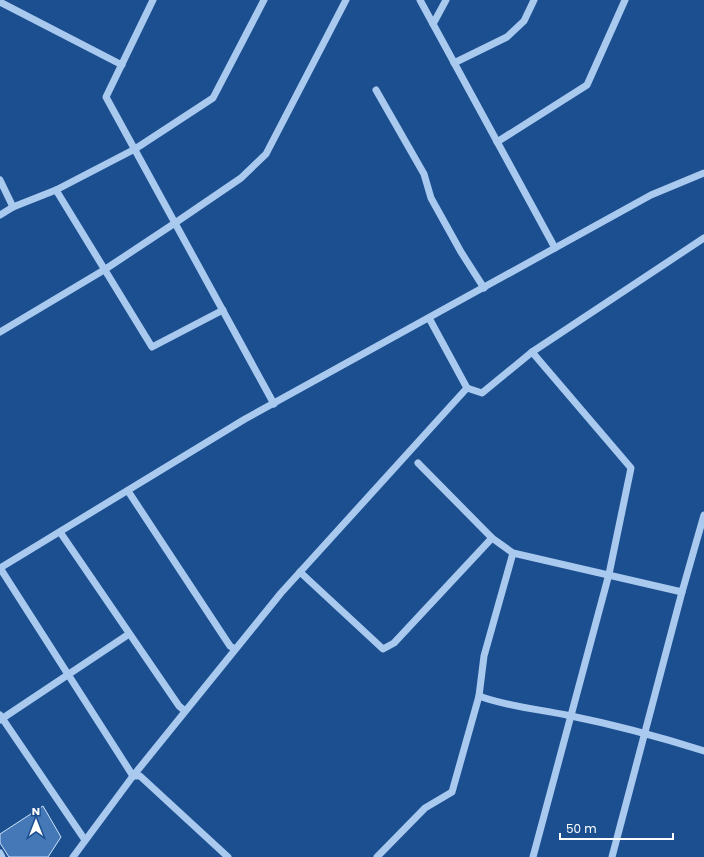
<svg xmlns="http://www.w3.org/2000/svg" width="704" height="857" viewBox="0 0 704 857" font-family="Poppins,sans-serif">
<rect width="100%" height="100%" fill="#1b4f8f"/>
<polygon fill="#4478b7" stroke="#cfe3fa" points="43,806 61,837 48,857 9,857 0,843 0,834"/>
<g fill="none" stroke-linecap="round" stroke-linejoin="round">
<g stroke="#a9c9ee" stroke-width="7">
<polyline points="153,0 106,97 274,404"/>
<polyline points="420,0 555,248"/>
<polyline points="0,2 122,65"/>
<polyline points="433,24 446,0"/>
<polyline points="454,63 507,37 524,21 534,0"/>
<polyline points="376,90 424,174 431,198 461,252 484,288"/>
<polyline points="497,142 587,85 625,0"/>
<polyline points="0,180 13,207"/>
<polyline points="56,190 152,347 223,310"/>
<polyline points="0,215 13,207 56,190 135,149 213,98 264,0"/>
<polyline points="0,332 104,270 175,223 241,178 266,154 346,0"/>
<polyline points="532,352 631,468 609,574 533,857"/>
<polyline points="467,388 482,393 532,352 704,238"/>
<polyline points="418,463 492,538 513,553 682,592 704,515"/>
<polyline points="128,491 230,646 235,649"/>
<polyline points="60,532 179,706 185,711"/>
<polyline points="0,568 245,419 651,195 704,173"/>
<polyline points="0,568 133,776 140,776 228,857"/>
<polyline points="300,572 383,649 394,643 492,538"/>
<path d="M479 696C508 707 540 709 571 716 616 725 660 737 704 751"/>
<polyline points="0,715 85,840"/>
<polyline points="0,720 129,634"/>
<polyline points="0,853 2,857"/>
<polyline points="73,857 133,776 281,593 467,388 429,318"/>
<polyline points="377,857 425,808 452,792 479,696 484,656 513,553"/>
<polyline points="612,857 682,592"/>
</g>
</g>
<g transform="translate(36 821)" stroke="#1b4f8f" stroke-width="3" paint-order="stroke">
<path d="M0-3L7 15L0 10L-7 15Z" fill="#ffffff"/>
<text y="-6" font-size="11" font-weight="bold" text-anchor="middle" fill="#ffffff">N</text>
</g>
<path d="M560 833v6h113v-6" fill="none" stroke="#ffffff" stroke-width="2"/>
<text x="566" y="833" font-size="12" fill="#ffffff" stroke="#1b4f8f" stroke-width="3" paint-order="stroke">50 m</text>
</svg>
